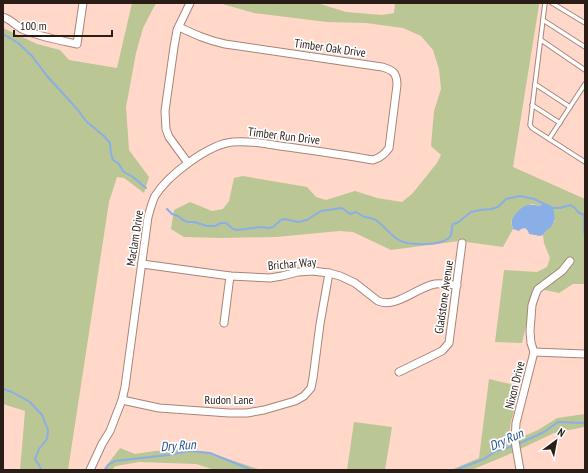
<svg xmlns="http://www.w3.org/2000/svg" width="588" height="473" viewBox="0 0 588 473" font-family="'PT Sans Narrow',sans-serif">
<rect width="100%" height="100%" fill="#ffd8ca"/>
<g fill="#bac694">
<polygon points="132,3 156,3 143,28 136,53 126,107 129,150 149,177 144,193 124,178 117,177 109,202 68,470 20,470 25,411 3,404 3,28 37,44 60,50 69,60 117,68"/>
<path d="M219 3H317L346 12 382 15 394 13 395 3H537L539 5 513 167 585 199V284H573L559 293 535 288 522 343 495 342 504 270 537 272 547 267 550 258 544 243 543 235 544 231 550 228 555 221 540 206 532 204C527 207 514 215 512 219 511 222 512 226 513 229L503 247 459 241 391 250 353 232 339 231 276 237 221 238 184 237 171 229 174 210 190 202 212 211 223 209 229 201 234 178 243 176 307 187 316 197 326 200 355 191 377 198 402 202 412 194 437 163 441 155 431 146 434 111 441 89 439 69 433 50 421 36 403 28 366 23 327 22 254 13Z"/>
<polygon points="489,379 518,386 518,398 511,421 508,443 538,430 557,418 585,414 585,428 584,427 554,433 503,457 471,470 451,470 479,458"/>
<polygon points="354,422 392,427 385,470 347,470"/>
<polygon points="120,448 135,454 155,451 180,449 207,452 261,470 215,470 196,464 139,462 116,466 111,470 103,470"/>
</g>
<path fill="#8aaee6" d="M544 203 553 208C555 216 556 222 550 228 546 231 545 231 543 235L540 236 529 234 528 231 525 228 521 229 519 231 513 229 512 225V219C521 207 524 203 540 206Z"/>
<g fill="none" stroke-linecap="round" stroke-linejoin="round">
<g stroke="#8aaee6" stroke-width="2">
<polyline points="3,34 18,43 32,56 47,76 77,109 87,122 104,136 110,143 111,154 113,160 118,163 124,172 133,177 146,188"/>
<path d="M167 209 172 214 178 216 183 220 188 222H194L207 226H215L221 223H226L233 229 237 230 261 227 269 228 273 227 281 220 285 219 298 222 307 220 321 211 342 208 350 214 356 212C359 214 362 216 365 217 369 218 373 218 376 220 384 226 390 234 397 239 407 246 440 246 449 238 454 233 450 228 453 224L457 223 471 212 480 210 491 209 498 207 506 199 520 196 534 199 553 208H560L570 205 575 208 578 212 584 215C585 223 583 229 585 236"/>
<polyline points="3,389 12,392 30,402 42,415 48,430 47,439 39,449 35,459 42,470"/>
<polyline points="518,444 544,432 558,422 585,423"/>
<polyline points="105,470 108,465 115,461 168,455 189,451 210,453 252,470"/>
<polyline points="456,470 484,459 496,451 514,446"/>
</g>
<defs>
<g id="service">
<polyline points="545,3 530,125 532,128 585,162"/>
<polyline points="552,3 585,23"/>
<polyline points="543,20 585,47"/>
<polyline points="541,40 585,70"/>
<polyline points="535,84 570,107"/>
<polyline points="532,105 560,123"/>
<polyline points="549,139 585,84"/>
</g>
<g id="minor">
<path d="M3 17C10 19 15 25 22 29 40 37 58 40 77 44L83 3"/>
<polyline points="188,163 169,137 166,129 165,111 174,47 177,30 190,3"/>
<path d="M142 264 230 276 270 278 282 276 298 272 312 271 329 273 340 276 355 283 378 301C396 309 417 287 435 284 442 283 450 285 457 285"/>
<polyline points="224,323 230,276"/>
<polyline points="534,352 531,343 530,331 532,305 536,293 538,289 562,271 570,261"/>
<polyline points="534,352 585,354"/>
<polyline points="399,372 442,351 449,343 462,243"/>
<polyline points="122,400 159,408 229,413 247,413 264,410 295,401 304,396 311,388 313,378 320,324 329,273"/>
<path d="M90 470 102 444 110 431 122 400 125 387 148 217C150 210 152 202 155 196 168 175 209 144 233 142 252 140 270 145 288 147 316 151 344 155 373 160 380 158 385 154 389 148L397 85C397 73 393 70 382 67L225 44C207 40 196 35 179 27"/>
<polyline points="520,470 515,441 516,423 534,352"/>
</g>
</defs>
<use href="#service" stroke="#a88478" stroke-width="5.5"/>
<use href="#minor" stroke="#a88478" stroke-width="9"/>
<use href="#service" stroke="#fff" stroke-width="3.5"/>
<use href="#minor" stroke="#fff" stroke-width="7"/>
</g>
<g text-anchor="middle" stroke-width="3.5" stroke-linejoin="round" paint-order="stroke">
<g font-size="12" fill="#2a1c17" stroke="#fff">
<text transform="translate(330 48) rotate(8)" y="4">Timber Oak Drive</text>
<text transform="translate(284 136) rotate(7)" y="4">Timber Run Drive</text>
<text transform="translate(135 238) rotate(-81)" y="4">Maclam Drive</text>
<text transform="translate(292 264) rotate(-5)" y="4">Brichar Way</text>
<text transform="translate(444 297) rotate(-82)" y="4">Gladstone Avenue</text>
<text transform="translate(515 385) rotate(-76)" y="4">Nixon Drive</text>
<text x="229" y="404">Rudon Lane</text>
</g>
<g font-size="13" font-style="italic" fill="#244f93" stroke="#fff">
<text transform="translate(506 439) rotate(-24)" y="5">Dry Run</text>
<text transform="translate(178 445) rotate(-4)" y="5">Dry Run</text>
</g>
</g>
<rect width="588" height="473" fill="none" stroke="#2a1c17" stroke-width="8"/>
<g transform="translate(556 441) rotate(32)" stroke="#ffffff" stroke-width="3" paint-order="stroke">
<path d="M0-3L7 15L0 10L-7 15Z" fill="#2a1c17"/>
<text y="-6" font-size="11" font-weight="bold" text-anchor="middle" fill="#2a1c17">N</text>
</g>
<path d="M14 30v6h98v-6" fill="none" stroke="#2a1c17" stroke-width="2"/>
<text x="20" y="30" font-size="12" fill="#2a1c17" stroke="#ffffff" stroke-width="3" paint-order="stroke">100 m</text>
</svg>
